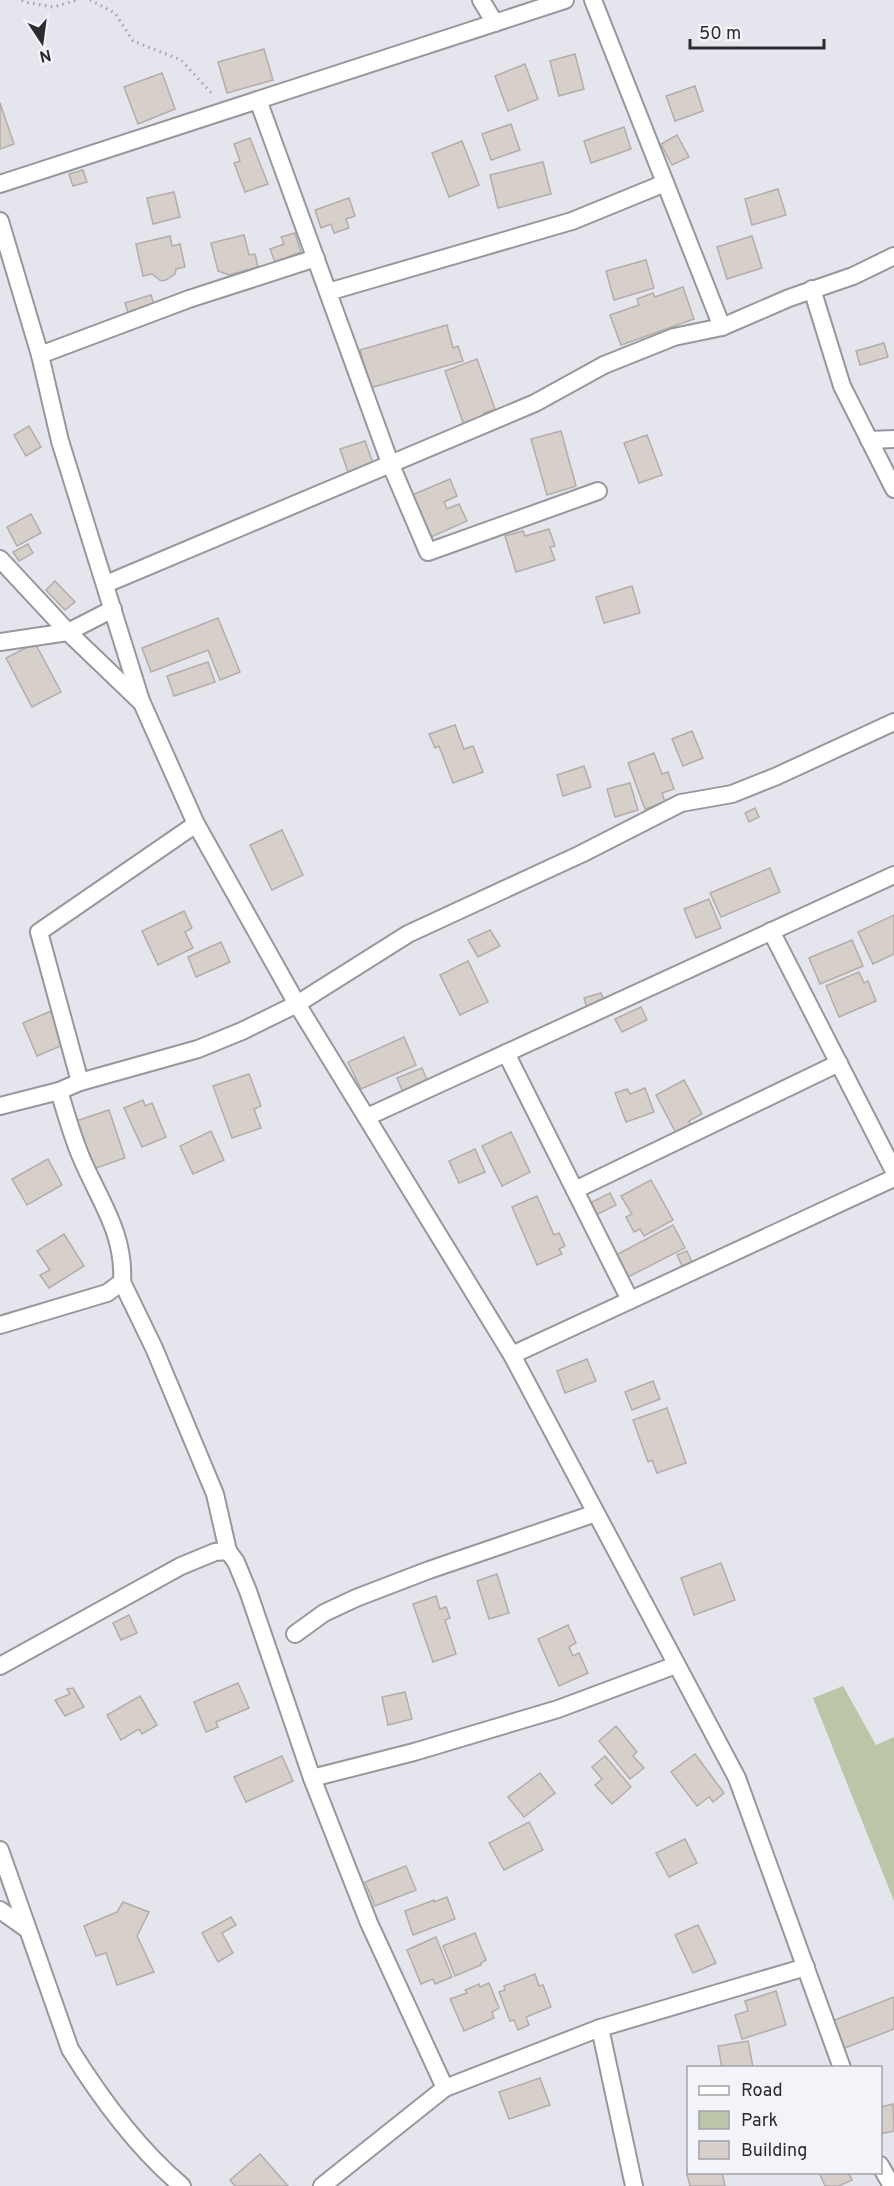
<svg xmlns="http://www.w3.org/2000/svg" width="894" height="2186" viewBox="0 0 894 2186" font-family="Overpass,sans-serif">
<rect width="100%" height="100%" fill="#e5e5ed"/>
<polygon fill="#bbc6a8" points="843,1686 876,1745 894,1737 894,1901 813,1698"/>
<g fill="#d6cfca" stroke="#b4ada9" stroke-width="1.5">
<polygon points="264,49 273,80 227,93 218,62"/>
<polygon points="575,54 584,89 559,96 550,61"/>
<polygon points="525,64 538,99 508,111 495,76"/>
<polygon points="162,73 175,109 138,124 124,87"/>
<polygon points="695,86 703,111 675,121 666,96"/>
<polygon points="0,103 14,144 0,149"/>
<polygon points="511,124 520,150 491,160 482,134"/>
<polygon points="624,127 631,149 591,163 584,141"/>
<polygon points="677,135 689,157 672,165 661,144"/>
<polygon points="250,138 268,184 245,192 234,163 240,161 234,144"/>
<polygon points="462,141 479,185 449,197 432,153"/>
<polygon points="543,162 551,194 498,208 490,175"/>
<polygon points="83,170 87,182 73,186 69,174"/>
<polygon points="778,189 786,215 752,225 745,199"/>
<polygon points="174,192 180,217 153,224 147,198"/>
<polygon points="349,198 355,216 346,219 349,228 334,233 331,224 321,228 315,210"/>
<polygon points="295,233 301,252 275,262 270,249 284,244 281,237"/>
<polygon points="244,235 249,255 255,254 258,267 229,275 218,271 211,243"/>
<polygon points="170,236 172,246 180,244 185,267 176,269 175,274 166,280 161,281 152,274 143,276 136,244"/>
<polygon points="752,236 762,268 727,279 717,247"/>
<polygon points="646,260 654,288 614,300 606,271"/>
<polygon points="683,287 694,319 621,345 610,315 639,305 637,299 653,293 655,297"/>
<polygon points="151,295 154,304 128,312 125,303"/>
<polygon points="447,325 453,348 458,346 463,361 370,388 360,350"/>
<polygon points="884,343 888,357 860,365 856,351"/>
<polygon points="477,359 495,409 484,413 486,418 464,425 445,371"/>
<polygon points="29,426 41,447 26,456 14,435"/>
<polygon points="561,431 576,486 547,495 531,439"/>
<polygon points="647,435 662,475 639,483 624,443"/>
<polygon points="365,441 373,463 348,472 340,449"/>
<polygon points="450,479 457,496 444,502 447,509 459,504 467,521 431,537 412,495"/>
<polygon points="31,514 41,533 17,546 7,527"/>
<polygon points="549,529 555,546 550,547 555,560 516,572 505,536 523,531 525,536"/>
<polygon points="28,544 33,553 19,561 13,552"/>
<polygon points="55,581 75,602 65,610 46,590"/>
<polygon points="632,586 640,613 604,623 596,597"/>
<polygon points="218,618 240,672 220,680 208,650 151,672 142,648"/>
<polygon points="35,643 61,692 32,707 6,658"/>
<polygon points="208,662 215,682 174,696 167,676"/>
<polygon points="455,725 464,749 473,746 483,772 453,783 439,746 435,748 429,734"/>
<polygon points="692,731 703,758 683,766 672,739"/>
<polygon points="654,753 662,774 668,772 674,789 662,793 665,802 645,809 628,763"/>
<polygon points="584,766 591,787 563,796 557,775"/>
<polygon points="630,783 638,810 615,817 607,789"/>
<polygon points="755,808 759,817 749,822 745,813"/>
<polygon points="282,830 303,875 272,890 250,845"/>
<polygon points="770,868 780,892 721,917 710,893"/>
<polygon points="709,899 721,928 696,938 684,909"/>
<polygon points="184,911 192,928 185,932 193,948 158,965 142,931"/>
<polygon points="894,915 894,954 873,964 858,932"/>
<polygon points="490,930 500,946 478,957 468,940"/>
<polygon points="852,940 863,966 820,984 809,958"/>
<polygon points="221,942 230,962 196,977 188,957"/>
<polygon points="468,961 488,1002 460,1015 440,975"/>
<polygon points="859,972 864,983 868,981 876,1001 839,1017 826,986"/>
<polygon points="601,993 606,1006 588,1012 584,998"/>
<polygon points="641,1007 647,1020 622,1032 615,1019"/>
<polygon points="51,1011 65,1044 37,1056 23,1023"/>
<polygon points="404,1037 416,1065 361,1089 348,1062"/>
<polygon points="422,1068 430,1087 405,1097 397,1078"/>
<polygon points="249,1074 261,1106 254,1109 261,1128 232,1138 213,1086"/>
<polygon points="684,1080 702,1114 689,1121 693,1129 678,1137 656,1095"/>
<polygon points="645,1088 654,1112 626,1122 615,1093 627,1089 630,1094"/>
<polygon points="143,1100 145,1106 152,1103 166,1137 142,1147 124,1108"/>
<polygon points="109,1110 125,1158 90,1170 73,1122"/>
<polygon points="211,1131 224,1160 193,1174 180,1146"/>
<polygon points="511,1132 530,1172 502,1186 482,1146"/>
<polygon points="475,1149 485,1172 459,1183 449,1161"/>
<polygon points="48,1159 62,1185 27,1205 12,1179"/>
<polygon points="651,1180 673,1220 644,1236 640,1229 634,1232 626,1217 632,1214 621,1196"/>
<polygon points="610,1193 616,1205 596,1215 590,1203"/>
<polygon points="537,1196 554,1235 559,1233 565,1246 559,1249 562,1254 537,1265 512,1207"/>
<polygon points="673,1225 685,1248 624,1279 612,1257"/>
<polygon points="64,1234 84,1266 49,1288 40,1275 50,1270 37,1251"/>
<polygon points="687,1251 694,1267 684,1270 677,1255"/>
<polygon points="587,1359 596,1381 565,1393 557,1371"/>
<polygon points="653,1381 660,1399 632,1410 625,1392"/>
<polygon points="667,1408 686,1463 657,1473 652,1460 648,1462 633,1420"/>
<polygon points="721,1563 735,1600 694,1615 681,1578"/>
<polygon points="497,1574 509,1613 489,1619 477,1581"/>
<polygon points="436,1596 440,1609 446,1607 450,1618 445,1620 456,1654 433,1662 413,1604"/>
<polygon points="129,1615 137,1633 121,1640 113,1623"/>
<polygon points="568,1625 576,1643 569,1647 573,1656 579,1653 588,1673 559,1686 538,1639"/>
<polygon points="238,1683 249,1708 216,1722 218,1727 206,1732 194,1702"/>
<polygon points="73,1688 84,1707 65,1716 55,1700 70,1694 67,1689"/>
<polygon points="405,1692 412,1719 388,1725 382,1697"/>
<polygon points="140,1696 157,1725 142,1734 139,1729 121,1740 107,1715"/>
<polygon points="616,1726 637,1752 633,1756 644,1768 630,1779 599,1741"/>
<polygon points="695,1754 724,1793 713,1802 709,1797 697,1806 671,1772"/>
<polygon points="282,1756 293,1781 246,1802 234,1777"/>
<polygon points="605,1756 631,1787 612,1804 595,1785 602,1779 592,1767"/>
<polygon points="540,1773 555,1793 524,1817 508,1797"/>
<polygon points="529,1822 543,1850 504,1870 489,1843"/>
<polygon points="685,1839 697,1863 669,1877 656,1853"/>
<polygon points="406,1866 416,1890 375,1906 365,1882"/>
<polygon points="447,1897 455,1919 413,1935 405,1911 434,1900 434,1902"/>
<polygon points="123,1902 149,1912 137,1936 154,1972 117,1985 106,1953 96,1956 84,1926 117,1912"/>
<polygon points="231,1917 236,1925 222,1933 233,1953 218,1962 202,1933"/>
<polygon points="698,1925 716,1963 693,1973 675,1935"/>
<polygon points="475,1933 486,1960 481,1963 481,1965 455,1976 443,1946"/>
<polygon points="436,1937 452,1977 435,1984 433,1979 421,1984 407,1950"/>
<polygon points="535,1974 539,1986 543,1985 551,2007 526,2017 529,2025 518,2030 514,2020 510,2021 499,1992 505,1990 504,1986"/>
<polygon points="489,1983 499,2008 492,2012 494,2018 464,2031 450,1999 467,1993 465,1990 479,1984 480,1987"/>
<polygon points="776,1991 786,2025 742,2039 735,2015 748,2011 745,2001"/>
<polygon points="894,1997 894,2029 837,2051 827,2023"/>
<polygon points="748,2041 753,2067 722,2068 718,2046"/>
<polygon points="540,2078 550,2105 509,2119 499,2092"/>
<polygon points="893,2104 894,2131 880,2134 880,2107"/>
<polygon points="260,2154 288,2186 235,2186 230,2180"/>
<polygon points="693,2172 722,2172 725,2186 690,2186 687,2174"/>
<polygon points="819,2172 848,2172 852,2180 839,2186 825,2186"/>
</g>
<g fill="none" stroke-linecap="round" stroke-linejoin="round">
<defs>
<g id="street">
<polyline points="481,0 495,23"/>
<polyline points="593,0 722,327"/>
<polyline points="258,100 390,463 428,552 598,491"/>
<polyline points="0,184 565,0"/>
<polyline points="0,221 40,355 60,441 141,701"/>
<polyline points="812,289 842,386 894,489"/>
<polyline points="328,292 572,221 665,183"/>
<polyline points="40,355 189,299 316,258"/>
<polyline points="869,440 894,439"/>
<polyline points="0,559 68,632 142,703 196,824 297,1004 512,1355 737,1778 842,2068"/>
<polyline points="106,584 535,403 604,365 674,337 722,327 789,298 853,276 894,256"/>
<polyline points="0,642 68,632 113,609"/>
<polyline points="771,931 894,1171"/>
<polyline points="506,1053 630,1300"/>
<polyline points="80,1082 39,932 196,824"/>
<polyline points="0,1106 59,1091 80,1082 198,1049 242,1031 297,1004 408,934 581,854 681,803 732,794 777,776 894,722"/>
<polyline points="367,1117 894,875"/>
<polyline points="575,1190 839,1063"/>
<polyline points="122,1282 154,1348 215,1494 228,1551"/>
<path d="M0 1325 107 1293 122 1282C125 1233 99 1200 81 1157 72 1136 66 1113 59 1091"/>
<polyline points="512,1355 894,1178"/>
<polyline points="295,1634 324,1613 356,1598 429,1570 596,1513"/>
<polyline points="0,1666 181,1566 215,1552 228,1551 236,1562 248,1591 312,1778 369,1923 445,2088"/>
<polyline points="312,1778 414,1752 558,1709 676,1665"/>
<path d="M0 1850 70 2049C101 2099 137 2148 182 2186"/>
<polyline points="0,1910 27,1929"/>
<polyline points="600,2028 634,2186"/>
<polyline points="880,2165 892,2186"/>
<polyline points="322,2186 445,2088 600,2028 806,1967"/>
</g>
</defs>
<use href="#street" stroke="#97979e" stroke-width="20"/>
<g stroke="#a2a2a8" stroke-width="3" stroke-dasharray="1.5 4.5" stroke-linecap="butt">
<polyline points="22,0 24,2 54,7 76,0"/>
<polyline points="90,0 115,13 133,41 181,60 214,96"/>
</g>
<use href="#street" stroke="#fff" stroke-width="16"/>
</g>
<rect x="687" y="2066" width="195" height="108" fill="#f3f3fa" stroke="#a3a3a9" stroke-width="1.5"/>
<rect x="699" y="2086" width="30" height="9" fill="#ffffff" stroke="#a3a3a9" stroke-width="1.5"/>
<text x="741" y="2096" font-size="18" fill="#2c2c2f">Road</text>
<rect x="699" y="2111" width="30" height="18" fill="#bbc6a8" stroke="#a3a3a9" stroke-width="1.5"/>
<text x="741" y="2126" font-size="18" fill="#2c2c2f">Park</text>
<rect x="699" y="2141" width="30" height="18" fill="#d6cfca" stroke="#a3a3a9" stroke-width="1.5"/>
<text x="741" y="2156" font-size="18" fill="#2c2c2f">Building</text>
<g transform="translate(42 42) rotate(167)" stroke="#f3f3fa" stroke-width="4.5" paint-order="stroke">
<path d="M0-4.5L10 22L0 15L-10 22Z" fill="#2c2c2f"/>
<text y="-9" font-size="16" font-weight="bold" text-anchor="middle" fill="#2c2c2f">N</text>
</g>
<path d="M690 39v9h134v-9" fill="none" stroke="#2c2c2f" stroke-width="3"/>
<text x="699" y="39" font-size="18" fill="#2c2c2f" stroke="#f3f3fa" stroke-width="4.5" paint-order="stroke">50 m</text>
</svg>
